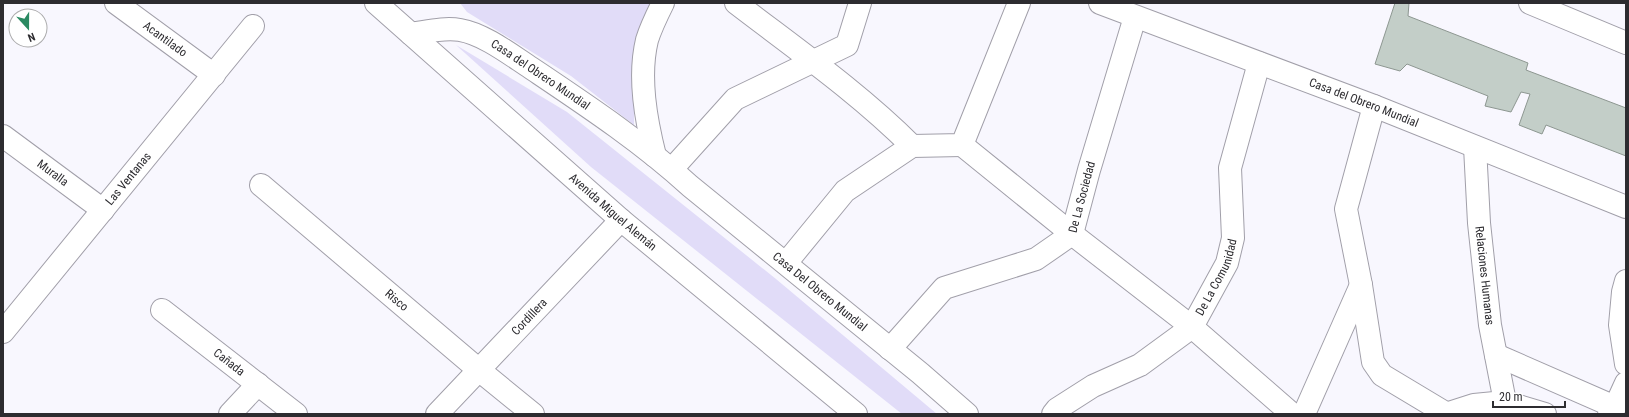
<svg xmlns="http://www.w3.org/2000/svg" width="1629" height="417" viewBox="0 0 1629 417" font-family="'Roboto Condensed',sans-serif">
<rect width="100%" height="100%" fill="#f8f7fe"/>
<g fill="#e1dcf8">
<polygon points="460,3 653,3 634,76 634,125 571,76 467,12"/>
<polygon points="456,45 567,112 776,279 937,414 902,414 591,167"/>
</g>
<polygon fill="#c3cec8" stroke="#8d9791" points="1395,3 1409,3 1408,16 1528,63 1526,70 1626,108 1626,156 1546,125 1542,134 1519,125 1530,94 1521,92 1511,112 1485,106 1488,96 1407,64 1400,71 1375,64"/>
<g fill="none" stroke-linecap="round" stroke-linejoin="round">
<defs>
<g id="minor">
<path id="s1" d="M116 3 214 75"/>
<path d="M736 3C796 49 859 93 912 146"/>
<path id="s2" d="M1100 3 1374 106 1626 207"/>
<polyline points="1530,3 1626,43"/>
<path id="s3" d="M411 34C426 32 444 27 460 30 484 34 511 55 531 68 586 105 642 142 690 186L920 373 967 414"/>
<polyline points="1374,106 1346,209 1361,285 1373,362 1382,375 1447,414"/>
<path id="s4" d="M3 136 103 210"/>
<polyline points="962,145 1072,234 1192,327 1292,414"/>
<path id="s5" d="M1475 147 1479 223 1490 325 1505 402"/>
<path d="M655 156C646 120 638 77 647 40 651 27 657 15 663 3"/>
<polyline points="672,169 735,99 847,45 860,3"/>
<path id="s6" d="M261 185 479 370 533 414"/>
<polyline points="786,263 845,191 912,146 962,145 1019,3"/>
<polyline points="1626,281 1623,292 1620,325 1626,364"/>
<path id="s7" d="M162 310 296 414"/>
<path id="s8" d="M3 332 253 26"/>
<path id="s9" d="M890 349 944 288 1036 259 1072 234 1089 170 1135 17"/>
<polyline points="1496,355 1615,407"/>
<polyline points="230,414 258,384"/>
<path id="s10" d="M437 414 621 220"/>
<path id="s11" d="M1053 414 1057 409 1093 386 1140 365 1192 327 1227 263 1233 238 1230 168 1259 63"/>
<polyline points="1304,414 1361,285"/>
<polyline points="1446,414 1474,405 1505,402 1545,414"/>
<polyline points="1609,414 1615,407 1626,383"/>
</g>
<g id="major">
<path id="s12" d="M376 3 621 220 856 414"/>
</g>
</defs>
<use href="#minor" stroke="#a19fa9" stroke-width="24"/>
<use href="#major" stroke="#a19fa9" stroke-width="24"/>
<use href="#minor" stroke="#fff" stroke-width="22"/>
<use href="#major" stroke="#fff" stroke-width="22"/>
</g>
<g text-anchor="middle" stroke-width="3" stroke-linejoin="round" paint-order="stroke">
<g font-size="12" fill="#2d2c30" stroke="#fff">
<text dy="4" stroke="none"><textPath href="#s1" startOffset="61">Acantilado</textPath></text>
<text dy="4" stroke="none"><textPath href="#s3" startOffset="142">Casa del Obrero Mundial</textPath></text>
<text dy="4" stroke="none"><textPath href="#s2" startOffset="282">Casa del Obrero Mundial</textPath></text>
<text dy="4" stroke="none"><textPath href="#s4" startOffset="62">Muralla</textPath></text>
<text dy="4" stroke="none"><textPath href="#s8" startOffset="198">Las Ventanas</textPath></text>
<text dy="4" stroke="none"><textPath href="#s9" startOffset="260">De La Sociedad</textPath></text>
<text dy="4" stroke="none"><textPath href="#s12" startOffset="316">Avenida Miguel Alemán</textPath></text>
<text dy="4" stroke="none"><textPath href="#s5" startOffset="129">Relaciones Humanas</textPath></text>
<text dy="4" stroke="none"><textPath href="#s11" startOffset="221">De La Comunidad</textPath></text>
<text dy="4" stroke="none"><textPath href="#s3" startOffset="496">Casa Del Obrero Mundial</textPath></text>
<text dy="4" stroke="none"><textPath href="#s6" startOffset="178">Risco</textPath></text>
<text dy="4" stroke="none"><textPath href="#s10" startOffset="134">Cordillera</textPath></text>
<text dy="4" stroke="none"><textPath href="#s7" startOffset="85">Cañada</textPath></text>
</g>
</g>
<rect width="1629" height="417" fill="none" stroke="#2d2c30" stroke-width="8"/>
<g transform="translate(28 28) rotate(159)"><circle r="19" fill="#ffffff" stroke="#ababac"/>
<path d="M0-3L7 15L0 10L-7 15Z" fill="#2a8a62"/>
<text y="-6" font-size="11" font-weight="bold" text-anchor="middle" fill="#2d2c30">N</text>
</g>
<path d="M1493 401v6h72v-6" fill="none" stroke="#2d2c30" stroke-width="2"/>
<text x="1499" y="401" font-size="12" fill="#2d2c30" stroke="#ffffff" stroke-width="3" paint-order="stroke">20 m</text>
</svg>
